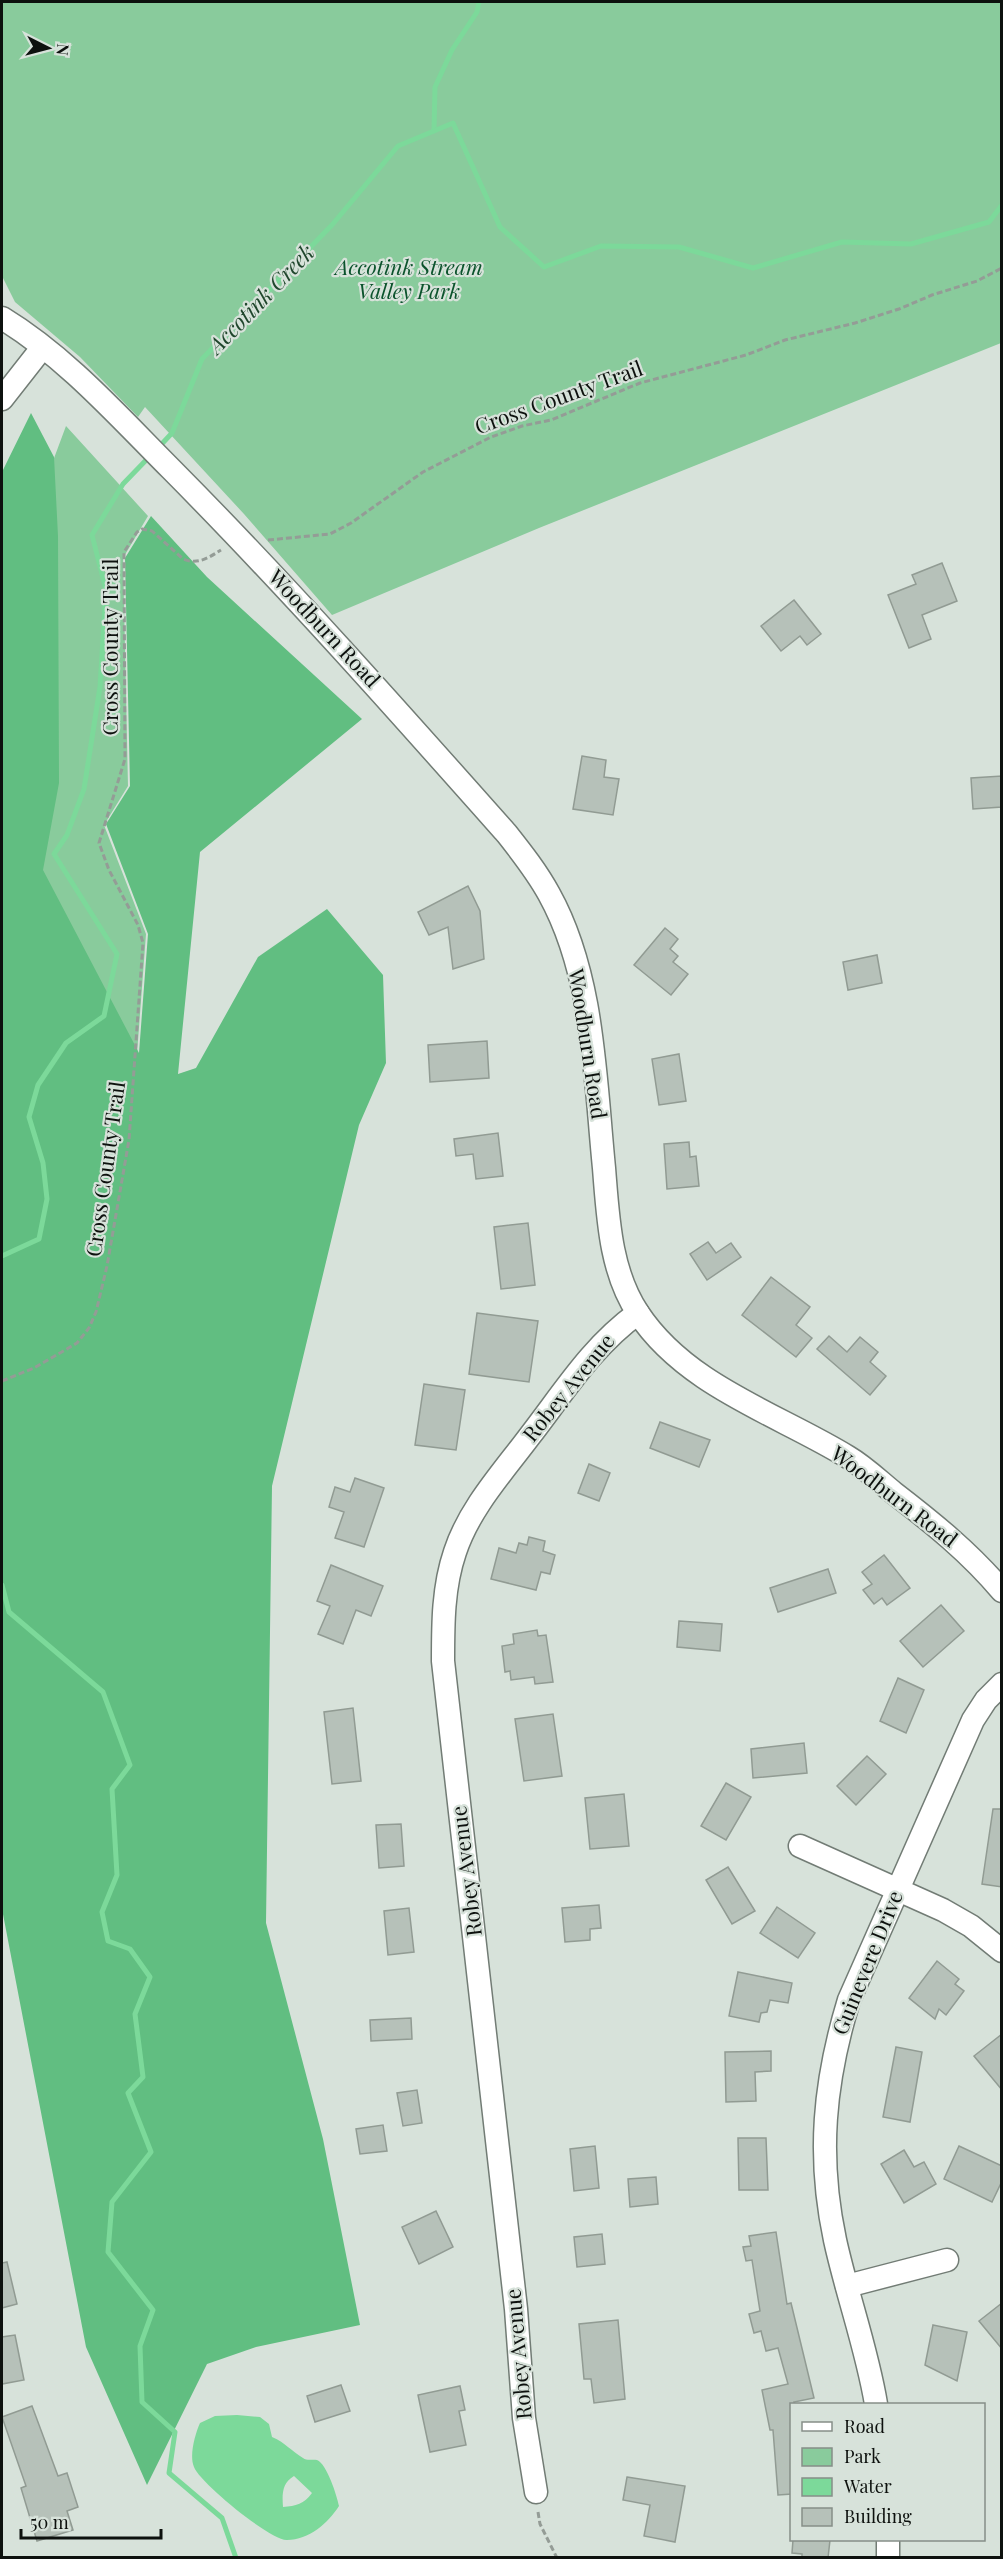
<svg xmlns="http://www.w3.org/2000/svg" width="1003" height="2559" viewBox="0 0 1003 2559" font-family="'Playfair Display',serif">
<rect width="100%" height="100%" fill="#d7e2da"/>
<g fill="#89cb9c">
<polygon points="2,2 1001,2 1001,343 539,528 332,615 244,514 145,407 138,417 80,357 15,302 2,276"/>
<polygon points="66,426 148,516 123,558 128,786 104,825 146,934 137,1054 2,797 2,598"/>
</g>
<polygon fill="#61be81" points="31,413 54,457 58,536 59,783 43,870 139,1053 148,934 106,824 130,786 125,558 151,516 207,577 362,719 200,852 178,1074 196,1068 258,957 327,909 383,975 386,1063 359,1125 272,1486 266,1923 323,2139 360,2325 256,2347 207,2364 147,2485 86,2347 2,1909 2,472"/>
<path fill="#7cd99a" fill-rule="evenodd" d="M237 2415 260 2417 269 2424 272 2437C286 2443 291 2451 303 2458 307 2461 312 2459 317 2460 327 2464 337 2496 339 2506 328 2523 309 2540 287 2540 271 2541 200 2483 194 2467 189 2456 195 2434 200 2423L215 2416ZM294 2476 312 2493C304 2504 296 2506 283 2507 282 2494 282 2483 294 2476Z"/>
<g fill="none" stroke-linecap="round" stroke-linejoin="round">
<g stroke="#7cd99a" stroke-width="5">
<polyline points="434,131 435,87 452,50 477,12 479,2"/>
<polyline points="158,448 172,433 202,359 332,225 398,146 453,123 500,227 544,267 601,246 679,247 753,268 842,242 911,244 989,222 1002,205"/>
<polyline points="2,1256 39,1239 47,1199 43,1163 29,1117 38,1085 66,1043 104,1016 117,954 54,854 67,835 84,789 100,687 106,590 92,535 123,484 151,455"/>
<polyline points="2,1585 9,1612 103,1692 130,1765 112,1789 117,1875 102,1912 108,1941 130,1949 150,1977 135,2014 143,2077 128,2093 151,2152 112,2202 108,2252 153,2310 140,2346 142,2402 175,2432 169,2473 222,2518 236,2558"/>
</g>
</g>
<g fill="#b6c1b9" stroke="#919b93" stroke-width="1.5">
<polygon points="942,563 957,601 922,615 931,639 909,648 888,595 916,584 912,575"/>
<polygon points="794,600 821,634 807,645 800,636 781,651 761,626"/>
<polygon points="582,756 606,760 604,777 619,779 613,815 573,809"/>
<polygon points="1002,776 1002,807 973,809 971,778"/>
<polygon points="468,886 480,911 484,959 453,969 448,927 429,935 418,912"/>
<polygon points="665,928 678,939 670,949 678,956 673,962 688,974 671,995 634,965"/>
<polygon points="877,955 882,983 848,990 843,962"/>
<polygon points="487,1041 489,1078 430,1082 428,1045"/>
<polygon points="679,1054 686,1101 659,1105 652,1059"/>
<polygon points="498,1133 503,1176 476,1179 473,1154 456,1156 454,1139"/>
<polygon points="689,1142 690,1157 696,1156 699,1186 667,1189 664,1144"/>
<polygon points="528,1223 535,1285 501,1289 494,1227"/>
<polygon points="708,1242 716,1253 731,1243 741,1257 707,1280 690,1254"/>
<polygon points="771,1277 810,1307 796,1325 812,1338 796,1357 742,1315"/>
<polygon points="477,1313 538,1321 529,1382 469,1374"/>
<polygon points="829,1336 847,1352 860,1337 878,1352 870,1362 886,1376 870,1395 817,1349"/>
<polygon points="424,1384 465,1390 456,1450 415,1445"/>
<polygon points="660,1422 710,1440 699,1467 650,1448"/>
<polygon points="589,1464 610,1473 599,1501 578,1493"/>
<polygon points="355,1478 384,1488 364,1547 335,1538 344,1512 329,1507 335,1487 350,1492"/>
<polygon points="529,1537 545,1541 543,1551 555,1555 550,1574 541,1572 536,1590 491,1579 499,1548 516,1553 519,1543 527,1545"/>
<polygon points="884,1555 910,1588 887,1605 882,1598 874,1604 863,1590 872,1584 862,1572"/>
<polygon points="331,1565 383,1586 371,1616 356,1610 343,1644 318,1634 330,1606 317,1601"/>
<polygon points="828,1569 836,1593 778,1612 770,1588"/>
<polygon points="941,1605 964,1631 923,1667 900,1641"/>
<polygon points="679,1621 722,1624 720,1651 677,1647"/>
<polygon points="537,1630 538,1636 546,1635 553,1682 535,1684 534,1677 511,1680 510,1671 505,1672 502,1646 514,1644 513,1634"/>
<polygon points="898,1678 924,1690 906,1733 880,1721"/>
<polygon points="353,1708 361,1781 332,1784 324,1712"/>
<polygon points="553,1714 562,1776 524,1781 515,1719"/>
<polygon points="804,1743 807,1773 753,1778 751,1749"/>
<polygon points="867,1756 886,1774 856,1805 837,1786"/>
<polygon points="726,1783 751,1797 726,1840 701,1826"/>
<polygon points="624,1794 629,1846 590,1849 585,1798"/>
<polygon points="993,1809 1002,1809 1002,1887 982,1884"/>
<polygon points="401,1824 404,1866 379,1868 376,1825"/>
<polygon points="728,1867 755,1911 732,1924 706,1880"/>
<polygon points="599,1905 601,1928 590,1929 590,1940 565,1942 562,1908"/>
<polygon points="777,1907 815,1933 798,1958 760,1933"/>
<polygon points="409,1908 414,1952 388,1955 384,1911"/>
<polygon points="937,1961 959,1979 955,1984 964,1991 946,2015 939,2009 935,2019 909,1998"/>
<polygon points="738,1972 792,1983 788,2003 770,2000 767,2012 761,2013 759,2022 729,2016"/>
<polygon points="411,2018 412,2039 371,2041 370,2020"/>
<polygon points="1002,2034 1002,2090 974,2056"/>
<polygon points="896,2047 922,2052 910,2122 883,2117"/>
<polygon points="771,2051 771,2071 755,2072 756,2101 726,2102 725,2052"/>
<polygon points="417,2090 422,2123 403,2126 397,2093"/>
<polygon points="383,2125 387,2151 360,2154 356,2129"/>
<polygon points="738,2138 766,2138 768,2190 739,2190"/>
<polygon points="595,2146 599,2188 574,2191 570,2149"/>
<polygon points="959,2146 1002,2166 1002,2181 992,2202 944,2179"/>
<polygon points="904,2150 914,2167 924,2162 936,2184 904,2203 881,2164"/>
<polygon points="656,2177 658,2204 630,2207 628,2179"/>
<polygon points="436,2211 453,2247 419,2264 402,2227"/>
<polygon points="776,2232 787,2304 791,2303 814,2398 794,2402 795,2404 792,2404 792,2494 778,2495 773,2430 770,2430 762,2390 788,2384 778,2348 766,2351 761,2331 754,2333 749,2314 760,2311 752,2260 746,2261 743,2247 751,2246 749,2236"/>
<polygon points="602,2234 605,2264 577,2267 574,2237"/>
<polygon points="7,2262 17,2304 2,2308 2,2263"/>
<polygon points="1002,2303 1002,2349 979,2321"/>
<polygon points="618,2320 625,2399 594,2403 591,2379 584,2379 579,2324"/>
<polygon points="933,2325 967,2332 957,2381 925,2365"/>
<polygon points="15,2335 24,2380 2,2384 2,2337"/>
<polygon points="341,2385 350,2411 315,2422 307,2396"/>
<polygon points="460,2386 465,2410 459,2411 466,2445 430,2452 418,2395"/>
<polygon points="32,2406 58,2476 67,2473 78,2507 67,2511 73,2530 37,2541 21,2488 26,2486 2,2417"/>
<polygon points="627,2477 685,2486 675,2542 644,2536 650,2505 623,2500"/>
<polygon points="793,2540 830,2540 828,2558 802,2558 802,2554 792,2553"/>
</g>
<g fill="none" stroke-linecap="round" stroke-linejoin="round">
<defs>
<g id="minor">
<path d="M2 318C66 357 118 416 171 469 288 587 397 710 507 834 522 853 537 872 549 894 594 975 595 1078 604 1168 608 1217 610 1271 638 1313 686 1386 778 1414 848 1457 865 1467 879 1481 894 1493 933 1523 970 1553 1002 1591"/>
<polyline points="2,399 42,348"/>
<polyline points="800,1846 943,1910 971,1926 1002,1951"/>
<polyline points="847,2286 947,2260"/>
<path d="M876 2404C867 2349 847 2295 835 2240 817 2156 824 2082 849 2000L973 1720 986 1700 1002 1684"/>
<path d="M536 2492 524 2418 516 2309 443 1661C443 1624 443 1587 455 1552 469 1509 502 1473 529 1437 564 1392 591 1347 638 1313"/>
<polyline points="888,2558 888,2540"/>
</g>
</defs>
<use href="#minor" stroke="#727c75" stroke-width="25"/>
<g stroke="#949c96" stroke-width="3" stroke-dasharray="6 3" stroke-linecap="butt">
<polyline points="268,540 330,534 351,523 423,472 491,437 522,426 551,420 640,383 746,355 785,340 855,323 899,309 932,295 977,281 1002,268"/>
<path d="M2 1381 34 1368 77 1343 89 1328 96 1312 107 1266 129 1140 143 943 138 925 109 870 99 843 125 759 124 552 137 532 142 529 152 531 183 559C198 565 208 558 221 550"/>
<polyline points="538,2512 540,2524 557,2558"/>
</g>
<use href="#minor" stroke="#fff" stroke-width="22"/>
</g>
<g text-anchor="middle" stroke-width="4.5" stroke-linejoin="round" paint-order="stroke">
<g font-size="21" font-style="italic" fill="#0b532c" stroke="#d7e2da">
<text x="409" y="275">Accotink Stream<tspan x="409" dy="24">Valley Park</tspan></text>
</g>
<g font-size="21" fill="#0d110e" stroke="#d7e2da">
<text transform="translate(559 398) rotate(-20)" y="7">Cross County Trail</text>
<text transform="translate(324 629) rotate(47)" y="7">Woodburn Road</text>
<text transform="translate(111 647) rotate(-90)" y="7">Cross County Trail</text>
<text transform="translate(587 1044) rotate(81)" y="7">Woodburn Road</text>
<text transform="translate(106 1169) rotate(-82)" y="7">Cross County Trail</text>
<text transform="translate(569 1388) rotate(-51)" y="7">Robey Avenue</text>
<text transform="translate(894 1497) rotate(37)" y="7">Woodburn Road</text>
<text transform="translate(467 1871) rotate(-97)" y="7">Robey Avenue</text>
<text transform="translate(868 1963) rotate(-68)" y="7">Guinevere Drive</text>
<text transform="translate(519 2354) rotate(-95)" y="7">Robey Avenue</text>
</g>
<g font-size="22" font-style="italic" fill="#1f462c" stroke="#d7e2da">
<text transform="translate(261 299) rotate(-46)" y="8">Accotink Creek</text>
</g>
</g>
<rect width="1003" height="2559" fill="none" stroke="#0d110e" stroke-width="6"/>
<rect x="790" y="2403" width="195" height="138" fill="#d7e2da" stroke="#868e88" stroke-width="1.5"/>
<rect x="802" y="2422" width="30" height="9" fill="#ffffff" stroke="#868e88" stroke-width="1.5"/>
<text x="844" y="2433" font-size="18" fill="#0d110e">Road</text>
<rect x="802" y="2448" width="30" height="18" fill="#89cb9c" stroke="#868e88" stroke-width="1.5"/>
<text x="844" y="2463" font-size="18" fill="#0d110e">Park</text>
<rect x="802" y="2478" width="30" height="18" fill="#7cd99a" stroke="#868e88" stroke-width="1.5"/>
<text x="844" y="2493" font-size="18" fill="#0d110e">Water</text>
<rect x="802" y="2508" width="30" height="18" fill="#b6c1b9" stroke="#868e88" stroke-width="1.5"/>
<text x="844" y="2523" font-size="18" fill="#0d110e">Building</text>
<g transform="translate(48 48) rotate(96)" stroke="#d7e2da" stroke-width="4.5" paint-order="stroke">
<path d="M0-4.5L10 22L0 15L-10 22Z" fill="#0d110e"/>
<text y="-9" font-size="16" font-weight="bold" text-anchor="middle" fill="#0d110e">N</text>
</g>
<path d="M21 2529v9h140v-9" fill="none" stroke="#0d110e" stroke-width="3"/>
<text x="30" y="2529" font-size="18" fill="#0d110e" stroke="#d7e2da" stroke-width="4.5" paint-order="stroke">50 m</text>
</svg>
